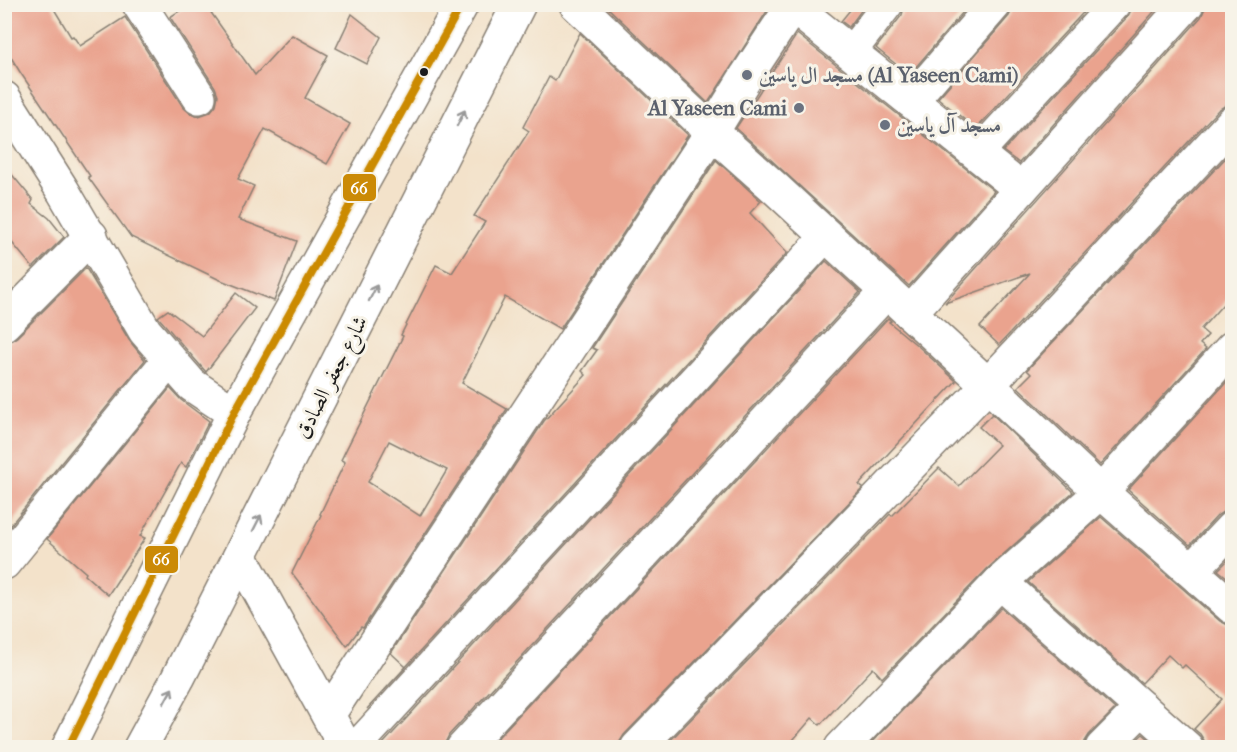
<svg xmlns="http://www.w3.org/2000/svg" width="1237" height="752" viewBox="0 0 1237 752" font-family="'IM FELL French Canon',Amiri,serif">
<rect width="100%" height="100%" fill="#f7f3e8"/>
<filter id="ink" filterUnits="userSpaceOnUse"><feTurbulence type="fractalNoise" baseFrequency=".0167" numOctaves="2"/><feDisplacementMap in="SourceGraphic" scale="12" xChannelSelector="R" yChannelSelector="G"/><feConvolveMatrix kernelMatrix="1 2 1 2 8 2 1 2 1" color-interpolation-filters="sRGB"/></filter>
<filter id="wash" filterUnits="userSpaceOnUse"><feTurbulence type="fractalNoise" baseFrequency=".008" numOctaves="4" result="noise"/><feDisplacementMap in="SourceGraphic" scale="24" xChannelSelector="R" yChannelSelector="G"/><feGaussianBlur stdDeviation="1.35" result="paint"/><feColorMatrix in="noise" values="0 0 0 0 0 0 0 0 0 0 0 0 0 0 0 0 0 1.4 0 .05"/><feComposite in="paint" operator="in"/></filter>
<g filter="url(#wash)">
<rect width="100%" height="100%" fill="#f3e2ca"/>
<g id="blocks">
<g fill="#eaa38e" fill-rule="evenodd">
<polygon points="4,4 51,4 71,37 73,36 80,46 125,17 183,107 190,113 199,116 210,112 216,105 218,95 215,87 170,17 190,4 205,4 255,75 292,35 328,55 305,98 350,124 327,164 265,129 238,179 254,186 238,219 297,241 274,301 218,279 131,237 88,177 90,176 20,72 4,46"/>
<polygon points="604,4 760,4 769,8 708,103"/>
<polygon points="855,4 866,4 849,27 841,21"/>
<polygon points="905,4 970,4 909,75 876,48 902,15"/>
<polygon points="1013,4 1091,4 976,129 938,98 1009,16 1013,8"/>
<polygon points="1132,4 1161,4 1019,163 1003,151 1128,16 1132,8"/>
<polygon points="1205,4 1233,4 1233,105 1226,105 1218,110 999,345 980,327 1030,273 945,303 1201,17 1205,8"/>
<polygon points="352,14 381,37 367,64 336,48"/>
<path d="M580 33 688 135 560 329 505 297 462 383 507 409 363 628 361 627 347 646 292 573 321 515 320 514 345 462 341 460 403 336 401 335 436 265 452 273 485 222 474 216 529 131 523 127 549 77 555 81ZM389 441 447 470 420 516 368 482Z"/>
<polygon points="797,34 994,191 909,286 736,128"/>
<polygon points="1233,150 1233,293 1201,329 1208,335 1200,344 1206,349 1100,465 1018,387 1031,374 1027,370"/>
<polygon points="716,160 761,201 750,213 787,253 367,709 406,667 391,653 544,421 586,375 582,371 597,350 592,348"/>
<polygon points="4,165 33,200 31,204 49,218 64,237 33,268 9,239 4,246"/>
<polygon points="826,261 860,292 449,735 445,743 445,747 381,747 381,746"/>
<polygon points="86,268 129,340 145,360 4,533 4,345 17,337"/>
<polygon points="236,293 255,308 206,372 158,317 168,310 202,336"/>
<polygon points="888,318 891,321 889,322 919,347 956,381 859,485 863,488 624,735 619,743 619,747 489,747"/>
<polygon points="1233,375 1233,510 1226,510 1218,515 1190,545 1128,490"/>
<polygon points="170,388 181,400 209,421 186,467 181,463 140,536 145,538 108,595 85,575 86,573 47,539"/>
<polygon points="992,414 1073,492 987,569 882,678 873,668 820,725 812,718 787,747 664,747 890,514 892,516 939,468 959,486 999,445 979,427"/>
<polygon points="1101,517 1220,621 1228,625 1233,625 1233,747 1205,747 1205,742 1200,734 1194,729 1222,699 1185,665 1182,668 1168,655 1142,683 1028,582"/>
<polygon points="1233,555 1233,582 1218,570"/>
<polygon points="1001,608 1115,709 1089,735 1084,743 1084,747 867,747"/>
<polygon points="1143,734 1158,747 1129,747"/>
</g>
</g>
</g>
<g filter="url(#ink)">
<use href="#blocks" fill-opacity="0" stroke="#887f73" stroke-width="1.5"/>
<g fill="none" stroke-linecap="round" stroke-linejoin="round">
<defs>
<g id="pedestrian">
<polyline points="851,52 888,4"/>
<polyline points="977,154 1115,4"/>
<polyline points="355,748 827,235"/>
</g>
<g id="minor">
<polyline points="139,4 199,97"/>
<polyline points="576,4 712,132 775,188 988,385 1101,492 1232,607"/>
<polyline points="790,4 1021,189"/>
<polyline points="4,98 63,191 145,331 192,385 234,413"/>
<polyline points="911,101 995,4"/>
<polyline points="910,313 1187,4"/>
<polyline points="4,324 91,236"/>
<polyline points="240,556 346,748"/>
<polyline points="4,563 169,360"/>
<polyline points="1192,570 1232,528"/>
<polyline points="1000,582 1187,748"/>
<polyline points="328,715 712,132 747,75 794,4"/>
<polyline points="463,748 887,291"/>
<polyline points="637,748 988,385 1232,123"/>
<polyline points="841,748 1000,582 1101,492 1232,348"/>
<polyline points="1102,748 1142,708"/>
</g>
<g id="primary">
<polyline points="68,748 234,413 462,4"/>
<polyline points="140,748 178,678 519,4"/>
</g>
</defs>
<use href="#pedestrian" stroke="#887f73" stroke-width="33"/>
<use href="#minor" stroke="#887f73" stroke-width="36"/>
<use href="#primary" stroke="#887f73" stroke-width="36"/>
<use href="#pedestrian" stroke="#fff" stroke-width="30"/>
<use href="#minor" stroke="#fff" stroke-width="33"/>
<use href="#primary" stroke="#fff" stroke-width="33"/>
<defs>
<polyline id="bus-1" points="68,748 234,413 462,4"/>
</defs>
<use href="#bus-1" stroke="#f7f3e8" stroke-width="12"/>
<use href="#bus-1" stroke="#cb8a06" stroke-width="8"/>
</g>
<defs><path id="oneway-shaft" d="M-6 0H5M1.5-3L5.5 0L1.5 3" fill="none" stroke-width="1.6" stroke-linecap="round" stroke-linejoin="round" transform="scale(1.5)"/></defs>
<g stroke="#999">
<use href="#oneway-shaft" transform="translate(461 118) rotate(-63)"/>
<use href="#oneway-shaft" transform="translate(373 293) rotate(-63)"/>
<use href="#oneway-shaft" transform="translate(257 523) rotate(-63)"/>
<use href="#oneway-shaft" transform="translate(168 696) rotate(-61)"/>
</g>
</g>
<circle fill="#1c1c1c" stroke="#f7f3e8" stroke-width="2" cx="424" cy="72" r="5"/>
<g fill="#6b7280" stroke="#f7f3e8" stroke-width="2">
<circle cx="747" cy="75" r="6"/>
<circle cx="799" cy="108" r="6"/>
<circle cx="885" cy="125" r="6"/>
</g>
<g text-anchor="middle" stroke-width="6" stroke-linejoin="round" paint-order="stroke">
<g font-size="21" font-weight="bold" fill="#5b616d" stroke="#f7f3e8" text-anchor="start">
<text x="759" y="82">مسجد ال ياسين (Al Yaseen Cami)</text>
<text x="787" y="115" text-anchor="end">Al Yaseen Cami</text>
<text x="897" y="132">مسجد آل ياسين</text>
</g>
<g font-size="21" fill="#1c1c1c" stroke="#f7f3e8">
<text transform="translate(331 377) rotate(-63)" y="7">شارع جعفر الصادق</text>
</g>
</g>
<g stroke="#f7f3e8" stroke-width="2">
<rect x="342" y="173" width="35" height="29" rx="6" fill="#cb8a06"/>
<rect x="144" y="545" width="35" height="29" rx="6" fill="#cb8a06"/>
</g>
<g font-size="16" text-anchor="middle" font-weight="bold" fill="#fff">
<text x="359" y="194">66</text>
<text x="161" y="565">66</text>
</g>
<rect width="1237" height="752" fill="none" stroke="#f7f3e8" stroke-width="24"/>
</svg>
